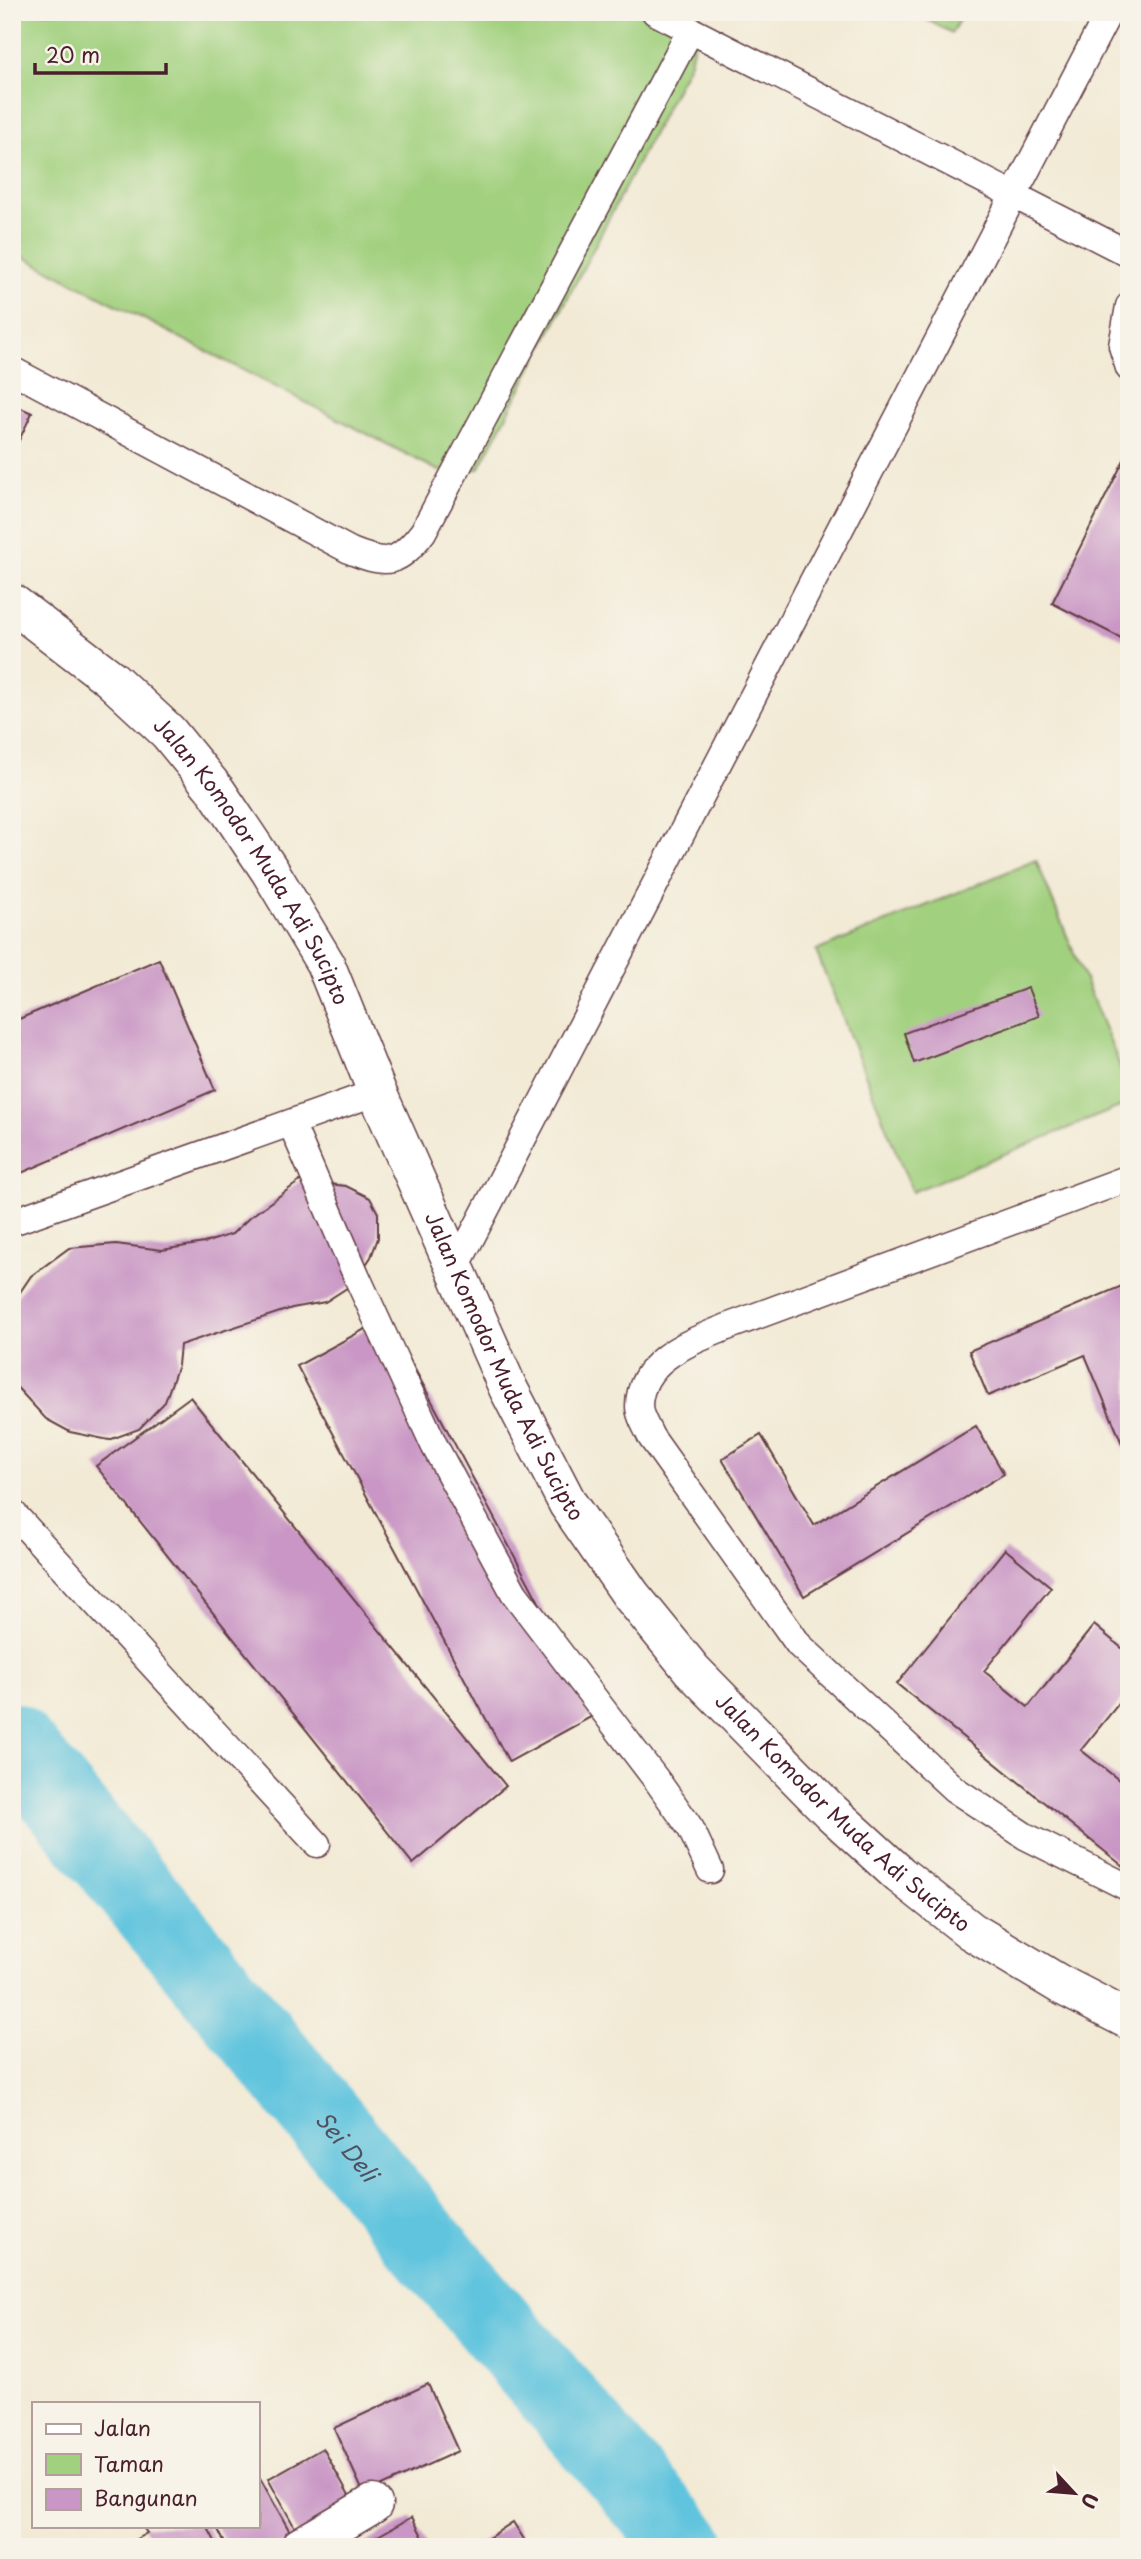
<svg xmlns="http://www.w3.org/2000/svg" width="1141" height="2559" viewBox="0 0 1141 2559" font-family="'Playpen Sans',sans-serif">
<rect width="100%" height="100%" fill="#f7f3e8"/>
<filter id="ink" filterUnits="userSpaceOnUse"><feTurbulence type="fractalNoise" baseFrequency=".0143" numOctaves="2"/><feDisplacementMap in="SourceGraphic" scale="14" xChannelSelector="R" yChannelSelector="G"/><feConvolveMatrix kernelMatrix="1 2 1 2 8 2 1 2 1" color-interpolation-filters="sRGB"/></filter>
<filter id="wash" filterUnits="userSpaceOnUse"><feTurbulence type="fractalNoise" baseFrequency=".00686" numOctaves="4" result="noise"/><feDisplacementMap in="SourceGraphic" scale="28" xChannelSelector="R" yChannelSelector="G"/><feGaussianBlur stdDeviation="1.57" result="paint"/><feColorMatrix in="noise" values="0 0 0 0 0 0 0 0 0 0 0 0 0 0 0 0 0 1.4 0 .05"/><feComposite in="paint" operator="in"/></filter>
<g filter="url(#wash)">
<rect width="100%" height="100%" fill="#f2ead5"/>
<g fill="#a1d07e" stroke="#767854" stroke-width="2">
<polygon points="12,12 701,12 690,62 479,469 439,471 12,251"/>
<polygon points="912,12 963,12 952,33"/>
<polygon points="1036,860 1129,1088 1129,1103 912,1192 816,951"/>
</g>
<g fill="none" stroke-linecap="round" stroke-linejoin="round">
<path stroke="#60c4de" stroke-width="79" id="s1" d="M12 1742 207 1976 424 2242 687 2547"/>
</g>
<g id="blocks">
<g fill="#c996c5">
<polygon points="12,404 32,413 12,455"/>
<polygon points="1129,450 1129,642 1052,603"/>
<polygon points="159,959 215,1090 12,1177 12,1022"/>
<polygon points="1028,988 1039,1016 914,1063 904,1033"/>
<polygon points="300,1181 346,1186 370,1198 378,1213 378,1238 371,1257 353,1284 325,1302 292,1308 180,1345 178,1365 165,1402 139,1429 109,1440 70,1432 46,1419 12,1382 12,1304 31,1276 69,1248 116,1244 162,1250 204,1243 232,1234 250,1217"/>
<polygon points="1129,1283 1129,1460 1085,1355 988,1396 969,1351"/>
<polygon points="387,1317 598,1713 509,1762 297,1366"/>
<polygon points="190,1397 506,1786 413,1864 96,1466"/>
<polygon points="976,1426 1004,1474 804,1596 722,1459 761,1435 814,1525"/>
<polygon points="1005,1549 1051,1587 984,1671 1028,1707 1094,1625 1129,1654 1129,1691 1081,1750 1129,1788 1129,1871 897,1684"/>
<polygon points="428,2384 458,2451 364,2494 334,2428"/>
<polygon points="323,2448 354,2504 299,2535 268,2479"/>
<polygon points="260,2478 294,2539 279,2547 227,2547 216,2526 257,2526 257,2480"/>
<polygon points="412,2517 428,2547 358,2547"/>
<polygon points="513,2522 529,2547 475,2547"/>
<polygon points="142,2526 207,2526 218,2547 122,2547 147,2533"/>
</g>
</g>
</g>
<g filter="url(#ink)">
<use href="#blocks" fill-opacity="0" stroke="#633d44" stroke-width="2"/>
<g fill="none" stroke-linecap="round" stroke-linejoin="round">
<defs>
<g id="lane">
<polyline points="655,12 1129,254"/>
<polyline points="1129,306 1122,346 1129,368"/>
<path d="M12 370 351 551C388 566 398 564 423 532L690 31"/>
<polyline points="291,1123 357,1277 434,1445 514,1593 658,1782 691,1829 710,1870"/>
<path d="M1129 1178 732 1325C694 1341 640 1357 639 1406 639 1416 647 1428 651 1437L799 1645 954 1789 1025 1836 1129 1888"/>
<polyline points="12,1222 377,1092"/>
<polyline points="455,1269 1109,12"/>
<polyline points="12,1512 317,1844"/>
</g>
<g id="street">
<path id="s2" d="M12 603 111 679 168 732 217 792 270 871 325 963 377 1092 508 1388 568 1504 631 1595 692 1670 830 1811 900 1875 971 1931 1061 1985 1129 2020"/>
<polyline points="300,2547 373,2504"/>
</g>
</defs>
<use href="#lane" stroke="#633d44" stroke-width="29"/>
<use href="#street" stroke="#633d44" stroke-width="41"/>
<use href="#lane" stroke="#fff" stroke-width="26"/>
<use href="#street" stroke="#fff" stroke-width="38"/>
</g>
</g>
<g text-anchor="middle" stroke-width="7" stroke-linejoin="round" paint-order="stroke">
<g font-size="21" fill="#4a1f2b" stroke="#f7f3e8">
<text dy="7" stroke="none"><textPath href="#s2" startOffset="357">Jalan Komodor Muda Adi Sucipto</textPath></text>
<text dy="7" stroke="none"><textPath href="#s2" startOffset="924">Jalan Komodor Muda Adi Sucipto</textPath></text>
<text dy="7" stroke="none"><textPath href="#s2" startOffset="1491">Jalan Komodor Muda Adi Sucipto</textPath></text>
</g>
<g font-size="23" font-style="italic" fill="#515161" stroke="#f7f3e8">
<text dy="8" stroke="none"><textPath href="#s1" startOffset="525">Sei Deli</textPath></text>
</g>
</g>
<rect width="1141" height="2559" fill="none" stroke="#f7f3e8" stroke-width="42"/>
<rect x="32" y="2402" width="228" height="126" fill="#f7f3e8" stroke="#b29e9c" stroke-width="2"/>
<rect x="46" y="2424" width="35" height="10" fill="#ffffff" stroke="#b29e9c" stroke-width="2"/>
<text x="94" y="2436" font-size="21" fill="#4a1f2b">Jalan</text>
<rect x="46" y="2454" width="35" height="21" fill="#a1d07e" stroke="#b29e9c" stroke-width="2"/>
<text x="94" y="2472" font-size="21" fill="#4a1f2b">Taman</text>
<rect x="46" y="2489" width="35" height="21" fill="#c996c5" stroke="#b29e9c" stroke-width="2"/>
<text x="94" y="2506" font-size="21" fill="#4a1f2b">Bangunan</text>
<g transform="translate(1074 2493) rotate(116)" stroke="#f7f3e8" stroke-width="5" paint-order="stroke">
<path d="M0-5L12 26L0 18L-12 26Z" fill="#4a1f2b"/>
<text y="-10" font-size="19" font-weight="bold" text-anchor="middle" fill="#4a1f2b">U</text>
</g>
<path d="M35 63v10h131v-10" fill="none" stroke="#4a1f2b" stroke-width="3.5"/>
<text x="46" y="63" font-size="21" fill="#4a1f2b" stroke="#f7f3e8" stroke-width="5" paint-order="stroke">20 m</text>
</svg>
